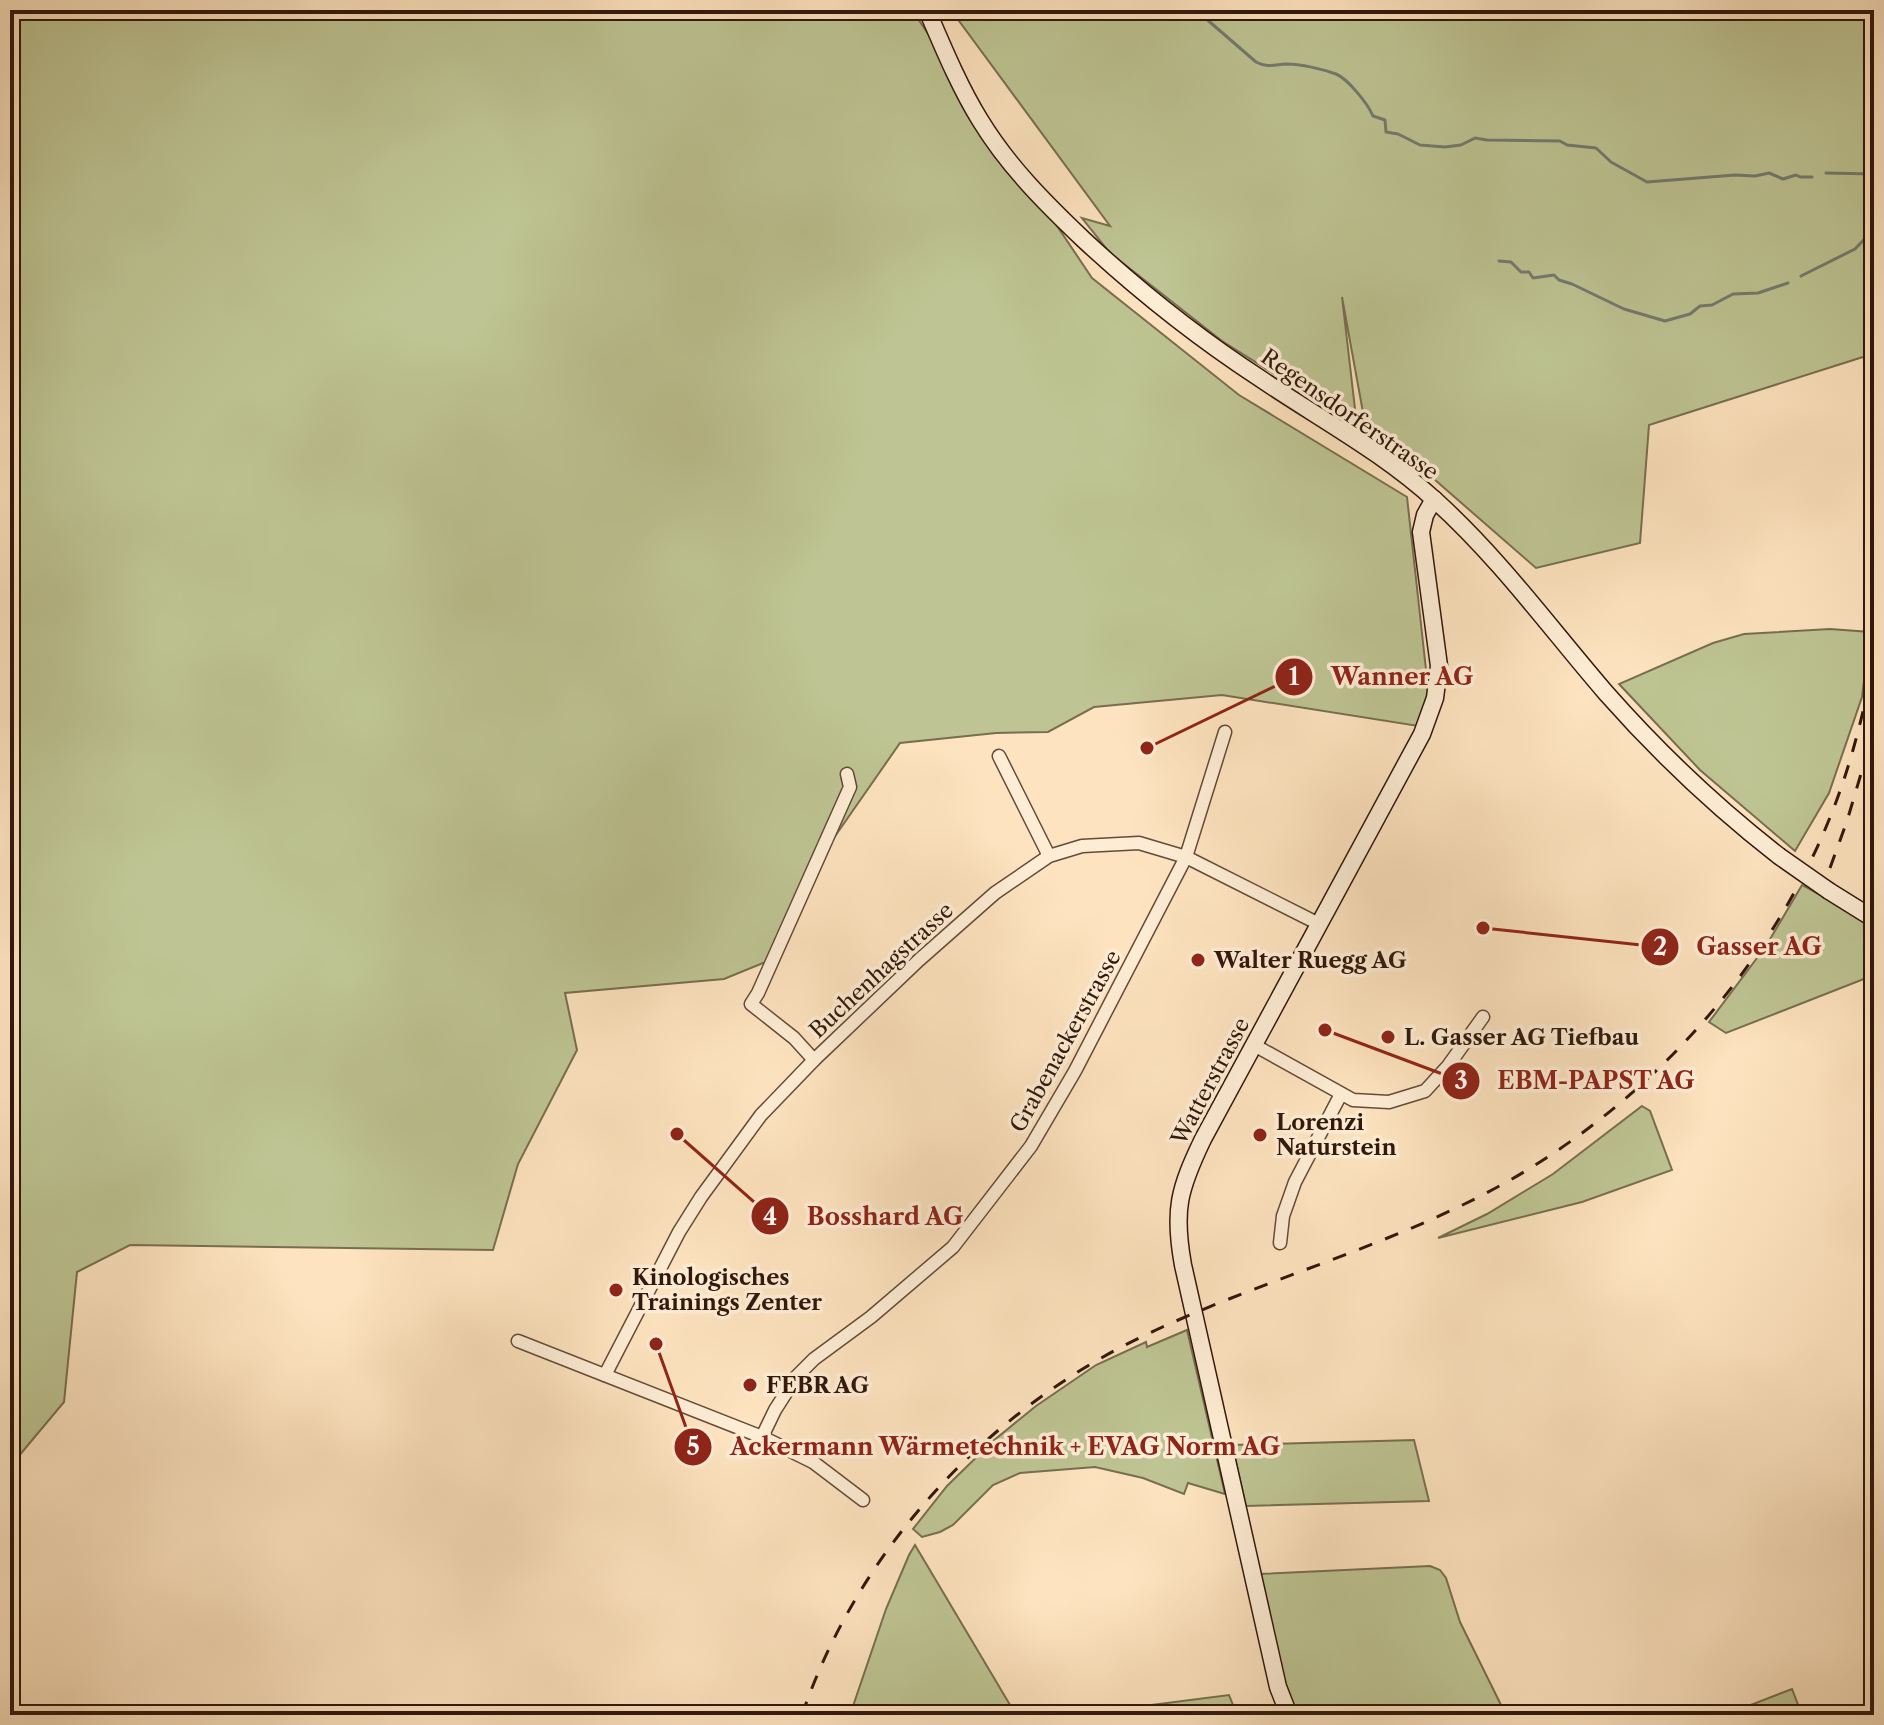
<svg xmlns="http://www.w3.org/2000/svg" width="1884" height="1725" viewBox="0 0 1884 1725" font-family="'Libre Caslon Text',serif">
<rect width="100%" height="100%" fill="#fde3bf"/>
<filter id="stains"><feTurbulence type="fractalNoise" baseFrequency=".0025" numOctaves="4"/><feColorMatrix values="0 0 0 0 .2 0 0 0 0 .09 0 0 0 0 .02 0 0 0 .5 -.17"/></filter>
<radialGradient id="worn" r=".72"><stop offset=".6" stop-color="#630" stop-opacity="0"/><stop offset="1" stop-color="#630" stop-opacity=".3"/></radialGradient>
<g fill="#bec493" stroke="#786e50" stroke-width="2">
<polygon points="10,10 912,10 1092,278 1239,395 1407,497 1429,697 1418,726 1222,695 1094,707 1048,732 996,733 900,743 831,842 778,957 724,979 565,993 577,1050 518,1164 493,1250 130,1245 77,1272 64,1402 13,1463 10,1463"/>
<polygon points="951,10 1874,10 1874,372 1863,357 1649,425 1640,543 1536,568 1364,418 1342,297 1357,426 1222,341 1110,253 1082,218 1110,226"/>
<polygon points="1830,629 1870,632 1862,697 1829,793 1795,851 1700,770 1619,684 1713,643 1744,634"/>
<polygon points="1802,885 1874,925 1874,975 1726,1033 1709,1022 1766,946"/>
<polygon points="1642,1106 1650,1111 1672,1170 1582,1202 1438,1238 1487,1214 1553,1174"/>
<polygon points="1187,1330 1225,1494 1188,1483 1184,1494 1143,1478 1095,1467 1020,1473 993,1485 953,1525 940,1532 922,1537 913,1529 947,1486 993,1441 1036,1406 1096,1365 1146,1342 1147,1347"/>
<polygon points="1414,1440 1429,1501 1246,1506 1232,1445"/>
<polygon points="915,1545 1016,1715 850,1715 886,1609 909,1555"/>
<polygon points="1430,1566 1440,1570 1446,1578 1460,1622 1506,1715 1297,1715 1285,1682 1259,1574"/>
<polygon points="1792,1689 1802,1715 1725,1715"/>
<polygon points="1229,1695 1237,1715 1136,1715 1128,1708"/>
</g>
<g fill="none" stroke-linecap="round" stroke-linejoin="round">
<g stroke="#737b70" stroke-width="3">
<path d="M1196 10 1256 62C1267 68 1274 65 1286 64 1301 64 1322 69 1336 74 1348 79 1368 104 1373 116L1385 120 1386 132 1398 134 1420 145 1445 147 1461 145 1475 138 1487 140 1560 141 1567 145 1596 148 1611 162 1647 182 1735 175 1755 176 1769 173 1783 179 1796 175 1800 177H1812"/>
<polyline points="1826,173 1874,174"/>
<polyline points="1499,261 1511,262 1521,272 1529,272 1533,278 1554,275 1559,280 1572,284 1624,309 1665,321 1690,314 1700,306 1712,305 1733,294 1758,293 1788,283"/>
<polyline points="1801,276 1855,249 1874,229"/>
</g>
<defs>
<g id="street">
<polyline points="999,756 1049,856"/>
<polyline points="1254,1045 1353,1100 1389,1102 1425,1091 1448,1066 1483,1017"/>
<polyline points="814,1060 794,1038 751,1004 758,993 850,787 847,774"/>
<polyline points="1280,1243 1283,1216 1295,1182 1341,1094"/>
<polyline points="518,1341 762,1437 813,1462 863,1500"/>
<polyline points="605,1375 679,1232 701,1197 761,1115 814,1060 919,960 995,893 1049,856 1082,846 1139,843 1186,857 1319,924"/>
<polyline points="762,1437 775,1410 796,1377 814,1359 871,1317 953,1247 1031,1146 1075,1071 1186,857 1225,732"/>
</g>
<g id="secondary">
<path d="M927 10C943 47 959 86 980 120 1008 166 1045 203 1084 240 1139 291 1198 338 1261 379 1320 419 1384 453 1436 501 1500 559 1550 628 1606 693 1659 753 1716 807 1779 856"/>
<polyline points="1829,891 1874,919"/>
<path d="M1289 1715 1278 1687 1183 1265C1173 1210 1179 1189 1203 1139L1422 734 1435 698 1439 666 1421 532 1425 515 1434 499"/>
</g>
</defs>
<use href="#street" stroke="#644a39" stroke-width="15"/>
<use href="#secondary" stroke="#31170c" stroke-width="19"/>
<use href="#street" stroke="#feedd5" stroke-width="12"/>
<use href="#secondary" stroke="#feedd5" stroke-width="16"/>
<g stroke="#31170c" stroke-width="3" stroke-dasharray="14 14" stroke-linecap="butt">
<polyline points="1830,868 1847,821 1874,730"/>
<path d="M802 1715C860 1545 993 1404 1156 1330 1273 1276 1400 1243 1512 1179 1657 1095 1777 960 1836 802 1853 757 1863 712 1874 665"/>
</g>
<defs>
<polyline id="secondary-bridge" points="1779,856 1829,891"/>
</defs>
<use href="#secondary-bridge" stroke="#31170c" stroke-width="19" stroke-linecap="butt"/>
<use href="#secondary-bridge" stroke="#feedd5" stroke-width="16"/>
</g>
<g fill="#8f2418" stroke="#feedd5" stroke-width="3">
<circle cx="1198" cy="960" r="8"/>
<circle cx="1388" cy="1037" r="8"/>
<circle cx="1260" cy="1135" r="8"/>
<circle cx="616" cy="1290" r="8"/>
<circle cx="750" cy="1385" r="8"/>
</g>
<g text-anchor="middle" stroke-width="7" stroke-linejoin="round" paint-order="stroke">
<g font-size="22" fill="#31170c" stroke="#feedd5">
<text transform="translate(1350 414) rotate(35)" y="8">Regensdorferstrasse</text>
<text transform="translate(881 970) rotate(-43)" y="8">Buchenhagstrasse</text>
<text transform="translate(1065 1041) rotate(-61)" y="8">Grabenackerstrasse</text>
<text transform="translate(1210 1081) rotate(-62)" y="8">Watterstrasse</text>
</g>
<g font-size="22" font-weight="bold" fill="#31170c" stroke="#feedd5" text-anchor="start">
<text x="1214" y="968">Walter Ruegg AG</text>
<text x="1404" y="1045">L. Gasser AG Tiefbau</text>
<text x="1276" y="1130">Lorenzi<tspan x="1276" dy="25">Naturstein</tspan></text>
<text x="632" y="1285">Kinologisches<tspan x="632" dy="25">Trainings Zenter</tspan></text>
<text x="766" y="1393">FEBR AG</text>
</g>
</g>
<path fill="none" stroke="#8f2418" stroke-width="3" d="M1147 748L1294 677M1483 928L1660 947M1325 1030L1461 1081M677 1134L770 1216M656 1344L693 1447"/>
<g fill="#8f2418" stroke="#feedd5" stroke-width="3">
<circle cx="1147" cy="748" r="8"/>
<circle cx="1483" cy="928" r="8"/>
<circle cx="1325" cy="1030" r="8"/>
<circle cx="677" cy="1134" r="8"/>
<circle cx="656" cy="1344" r="8"/>
<circle cx="1294" cy="677" r="20"/>
<circle cx="1660" cy="947" r="20"/>
<circle cx="1461" cy="1081" r="20"/>
<circle cx="770" cy="1216" r="20"/>
<circle cx="693" cy="1447" r="20"/>
</g>
<g font-size="24" text-anchor="middle" font-weight="bold" fill="#fff">
<text x="1294" y="685">1</text>
<text x="1660" y="955">2</text>
<text x="1461" y="1089">3</text>
<text x="770" y="1225">4</text>
<text x="693" y="1455">5</text>
</g>
<g font-size="24" text-anchor="middle" font-weight="bold" fill="#8f2418" stroke="#feedd5" stroke-width="7" stroke-linejoin="round" paint-order="stroke">
<text x="1402" y="685">Wanner AG</text>
<text x="1759" y="955">Gasser AG</text>
<text x="1596" y="1089">EBM-PAPST AG</text>
<text x="885" y="1225">Bosshard AG</text>
<text x="1005" y="1455">Ackermann Wärmetechnik + EVAG Norm AG</text>
</g>
<rect width="1884" height="1725" fill="none" stroke="#fde3bf" stroke-width="40"/>
<rect x="12" y="12" width="1860" height="1701" fill="none" stroke="#31170c" stroke-width="4"/>
<rect x="20" y="20" width="1844" height="1685" fill="none" stroke="#31170c" stroke-width="2"/>
<rect width="100%" height="100%" filter="url(#stains)"/>
<rect width="100%" height="100%" fill="url(#worn)"/>
</svg>
